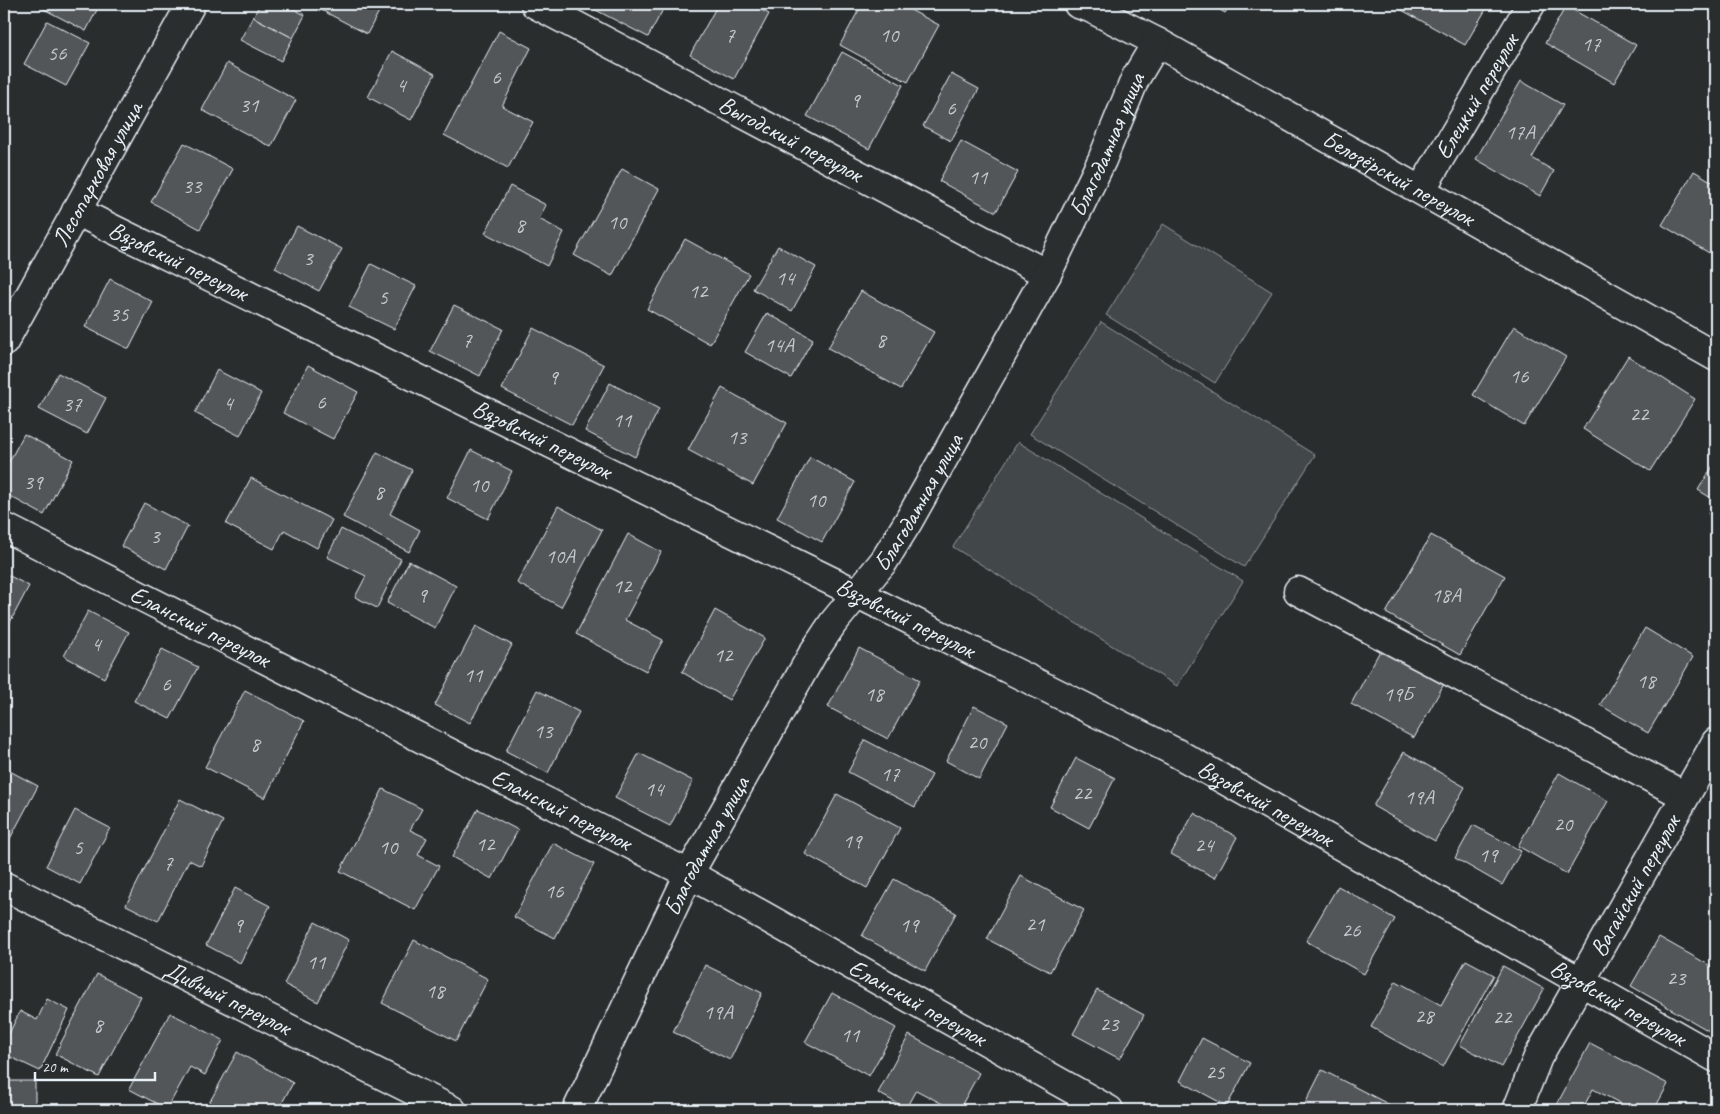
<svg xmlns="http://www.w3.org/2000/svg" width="1720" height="1114" viewBox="0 0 1720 1114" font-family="Caveat,sans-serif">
<rect width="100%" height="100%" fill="#2a2d2e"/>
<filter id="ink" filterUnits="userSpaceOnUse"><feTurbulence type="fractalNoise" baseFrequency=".02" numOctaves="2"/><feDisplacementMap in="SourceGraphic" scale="10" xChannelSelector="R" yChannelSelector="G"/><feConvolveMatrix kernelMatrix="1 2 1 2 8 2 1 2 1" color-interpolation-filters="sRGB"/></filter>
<g filter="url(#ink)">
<g fill="#424648" stroke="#959ca0">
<polygon points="1163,224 1272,292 1215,383 1106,315"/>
<polygon points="1101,322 1315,455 1244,567 1030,434"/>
<polygon points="1018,442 1243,581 1177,686 953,547"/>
</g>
<g fill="#535759" stroke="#e8f1f8">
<polygon points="34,4 100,4 86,31"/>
<polygon points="260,4 284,4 305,15 293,38 253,17"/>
<polygon points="310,4 383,4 367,34"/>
<polygon points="587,4 666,4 648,37 586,5"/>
<polygon points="718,4 750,4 769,14 734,79 690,55"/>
<polygon points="862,4 899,4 939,25 908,82 840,45"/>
<polygon points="1210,4 1231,4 1225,13"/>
<polygon points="1391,4 1489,4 1465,45"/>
<polygon points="1566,6 1636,45 1614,83 1545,43"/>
<polygon points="253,17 293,38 281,61 240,40"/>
<polygon points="47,21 90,43 66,86 24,64"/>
<polygon points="499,31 531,48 502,106 533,122 508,168 444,135"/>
<polygon points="392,51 435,74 411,120 368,97"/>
<polygon points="842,52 903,85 869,149 807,116"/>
<polygon points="227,63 296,100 271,147 202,110"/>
<polygon points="951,74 979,89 951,141 923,126"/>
<polygon points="1521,81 1563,105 1532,158 1554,171 1540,196 1476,159"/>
<polygon points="961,141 1018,172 996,212 939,181"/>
<polygon points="184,143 233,169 200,229 151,202"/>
<polygon points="622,169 659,189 612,276 574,255"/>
<polygon points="1694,171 1716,184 1716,257 1662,225"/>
<polygon points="510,186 546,205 539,219 564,232 547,266 485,233"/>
<polygon points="297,226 342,249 319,291 275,268"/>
<polygon points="685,239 749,274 710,344 647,309"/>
<polygon points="778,246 816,267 792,311 753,289"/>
<polygon points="371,264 416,286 394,329 349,307"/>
<polygon points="110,279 153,302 129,349 85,327"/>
<polygon points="861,291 934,332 901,389 828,348"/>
<polygon points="454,305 503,329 480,376 430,351"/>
<polygon points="767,313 813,339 791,378 745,352"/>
<polygon points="1514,326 1566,357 1524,426 1473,395"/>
<polygon points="533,328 604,365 572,425 502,389"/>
<polygon points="1628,356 1695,399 1650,471 1583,429"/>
<polygon points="308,365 358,392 333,439 283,413"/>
<polygon points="217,370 261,393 240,436 195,413"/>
<polygon points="58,373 106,398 87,434 39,409"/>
<polygon points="610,383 659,409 635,457 585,431"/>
<polygon points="722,388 787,423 753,485 688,450"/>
<polygon points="24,434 73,460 44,515 4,493 4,471"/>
<polygon points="471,450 512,471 488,519 447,498"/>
<polygon points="377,452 412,470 390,514 420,530 409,552 343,517"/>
<polygon points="810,457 855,482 822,542 777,518"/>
<polygon points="1716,461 1716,520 1708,514 1716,501 1698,490"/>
<polygon points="251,478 332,520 317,548 284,530 274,549 226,524"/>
<polygon points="144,503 188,526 166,569 121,546"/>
<polygon points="558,506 602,530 561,607 517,583"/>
<polygon points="341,529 401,559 377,608 355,597 366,576 327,557"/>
<polygon points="628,534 661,552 625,620 663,640 646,671 576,634"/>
<polygon points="1431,535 1505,576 1460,655 1386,613"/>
<polygon points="409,561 456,586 435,628 387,603"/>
<polygon points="4,573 29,586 7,628 4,627"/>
<polygon points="715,610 765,638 729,700 682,672"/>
<polygon points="88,611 129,632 104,678 64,656"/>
<polygon points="476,626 512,645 470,723 435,705"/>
<polygon points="1645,628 1693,657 1648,733 1600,705"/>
<polygon points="859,648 920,680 888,739 828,707"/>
<polygon points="162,649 198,667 170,719 134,701"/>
<polygon points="1381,649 1444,684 1414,738 1351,704"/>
<polygon points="245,690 304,721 265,798 205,767"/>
<polygon points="537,690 579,712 548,773 506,751"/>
<polygon points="974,706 1008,723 979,779 946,761"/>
<polygon points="865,740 932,775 915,807 848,772"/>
<polygon points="1404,752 1465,787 1435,841 1373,806"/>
<polygon points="639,753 693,781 670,826 615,798"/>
<polygon points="1076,758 1115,778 1089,828 1050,807"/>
<polygon points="4,768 38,786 5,848 4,847"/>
<polygon points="1559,773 1608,801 1567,874 1518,846"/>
<polygon points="383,789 422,809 410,830 427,838 418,855 439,866 415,910 340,871"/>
<polygon points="837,794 900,828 867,888 805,854"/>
<polygon points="180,799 223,821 201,866 189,860 158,921 126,905"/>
<polygon points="478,809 518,830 492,879 452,857"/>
<polygon points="75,810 110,828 80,884 46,866"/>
<polygon points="1194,813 1237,837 1215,878 1171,854"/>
<polygon points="1473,825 1521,851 1502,885 1455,858"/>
<polygon points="553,843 594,864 555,938 514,917"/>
<polygon points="1021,876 1084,910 1050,972 987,939"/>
<polygon points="894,879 956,913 925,971 862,936"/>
<polygon points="1338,886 1395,919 1364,974 1306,941"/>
<polygon points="235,888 270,906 240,963 206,945"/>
<polygon points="315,922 349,940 318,1002 284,984"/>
<polygon points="1659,937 1716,969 1716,1035 1631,986"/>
<polygon points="414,940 488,979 456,1041 382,1003"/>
<polygon points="1466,960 1494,975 1443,1067 1371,1027 1396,981 1441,1005"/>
<polygon points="705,965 762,993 730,1060 673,1032"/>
<polygon points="1503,966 1544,989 1501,1067 1460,1045"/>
<polygon points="97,974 141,997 99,1077 55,1054"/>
<polygon points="1097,990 1144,1015 1120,1059 1073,1034"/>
<polygon points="832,993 896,1028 869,1076 805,1042"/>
<polygon points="47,999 69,1010 40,1071 4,1054 4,1044 20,1011 37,1020"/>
<polygon points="170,1013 223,1040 205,1075 190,1067 167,1109 129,1089"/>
<polygon points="909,1035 979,1073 959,1110 954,1110 916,1090 906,1108 878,1093"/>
<polygon points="1202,1038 1250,1063 1227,1106 1180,1081"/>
<polygon points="1590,1043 1668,1084 1654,1110 1633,1110 1593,1089 1582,1110 1563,1110 1556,1106"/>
<polygon points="237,1052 293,1083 278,1110 218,1110 208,1105"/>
<polygon points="1322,1070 1390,1105 1387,1110 1302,1110"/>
<rect x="4" y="1081" width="31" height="29"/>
</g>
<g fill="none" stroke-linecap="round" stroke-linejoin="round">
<defs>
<g id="minor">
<path id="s1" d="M535 4 1047 274"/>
<path id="s2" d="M1078 4 1090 8 1157 42 1716 357"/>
<path id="s3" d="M1421 190 1531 4"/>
<path id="s4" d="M76 211 858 594 1175 752 1716 1058"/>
<path id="s5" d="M4 527 689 874 1109 1110"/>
<polyline points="1298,591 1685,796"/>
<path id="s6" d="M4 886 452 1110"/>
<path id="s7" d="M577 1110 689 874 813 653 833 623 884 561 908 522 1047 274 1102 160 1135 79 1157 42"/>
<path id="s8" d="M1517 1110 1538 1057 1716 742"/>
</g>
<g id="major">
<path id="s9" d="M4 342 191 4"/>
</g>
</defs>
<use href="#minor" stroke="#e8f1f8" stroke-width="31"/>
<use href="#major" stroke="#e8f1f8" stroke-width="31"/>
<use href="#minor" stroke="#2a2d2e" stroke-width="28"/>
<use href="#major" stroke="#2a2d2e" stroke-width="28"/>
</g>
</g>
<g text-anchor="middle" stroke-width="4" stroke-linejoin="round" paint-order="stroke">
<g font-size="21" fill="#c3cad0">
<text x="730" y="42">7</text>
<text x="889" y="42">10</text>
<text x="1591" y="51">17</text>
<text x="57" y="60">56</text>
<text x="496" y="84">6</text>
<text x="401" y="92">4</text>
<text x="855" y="107">9</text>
<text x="249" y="112">31</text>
<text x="951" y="115">6</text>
<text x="1520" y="139">17А</text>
<text x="978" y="184">11</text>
<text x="192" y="193">33</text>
<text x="617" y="229">10</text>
<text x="520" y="232">8</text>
<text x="308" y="265">3</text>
<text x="785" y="285">14</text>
<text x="698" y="298">12</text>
<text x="383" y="304">5</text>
<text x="119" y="321">35</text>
<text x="467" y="347">7</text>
<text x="881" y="347">8</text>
<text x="779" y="352">14А</text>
<text x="1519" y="383">16</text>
<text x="553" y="384">9</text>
<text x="321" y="409">6</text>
<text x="228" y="410">4</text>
<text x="72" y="411">37</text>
<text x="1639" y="421">22</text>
<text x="622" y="427">11</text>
<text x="737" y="444">13</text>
<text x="33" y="489">39</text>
<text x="479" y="492">10</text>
<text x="379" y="499">8</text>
<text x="816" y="507">10</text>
<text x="155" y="543">3</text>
<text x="560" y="563">10А</text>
<text x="622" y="593">12</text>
<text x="422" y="602">9</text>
<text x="1446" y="602">18А</text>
<text x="96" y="651">4</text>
<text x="723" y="662">12</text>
<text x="473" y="682">11</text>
<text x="1646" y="688">18</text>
<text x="166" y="691">6</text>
<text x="874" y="701">18</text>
<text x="1398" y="701">19Б</text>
<text x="543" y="738">13</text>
<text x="977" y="749">20</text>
<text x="255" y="751">8</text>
<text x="890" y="781">17</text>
<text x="654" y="796">14</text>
<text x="1082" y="800">22</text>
<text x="1419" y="804">19А</text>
<text x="1563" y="831">20</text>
<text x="852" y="848">19</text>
<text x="485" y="851">12</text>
<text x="1204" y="852">24</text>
<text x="78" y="854">5</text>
<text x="388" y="854">10</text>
<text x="1488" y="862">19</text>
<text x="168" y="870">7</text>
<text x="554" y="898">16</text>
<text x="1035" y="931">21</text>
<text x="238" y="932">9</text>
<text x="909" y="932">19</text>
<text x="1351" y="937">26</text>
<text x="316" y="969">11</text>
<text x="1676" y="985">23</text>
<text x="435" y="998">18</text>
<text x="718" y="1019">19А</text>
<text x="1424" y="1023">28</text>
<text x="1502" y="1024">22</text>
<text x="1109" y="1031">23</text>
<text x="98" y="1032">8</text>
<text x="850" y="1042">11</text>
<text x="1215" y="1079">25</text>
</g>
<g font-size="24" fill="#e8f1f8" stroke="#2a2d2e">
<text dy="8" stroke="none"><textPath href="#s3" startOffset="109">Елецкий переулок</textPath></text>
<text dy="8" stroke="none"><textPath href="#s1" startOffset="289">Выгодский переулок</textPath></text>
<text dy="8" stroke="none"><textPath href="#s7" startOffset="1104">Благодатная улица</textPath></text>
<text dy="8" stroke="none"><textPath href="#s9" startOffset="192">Лесопарковая улица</textPath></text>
<text dy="8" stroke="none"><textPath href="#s2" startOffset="365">Белозёрский переулок</textPath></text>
<text dy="8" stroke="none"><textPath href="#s4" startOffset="114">Вязовский переулок</textPath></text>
<text dy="8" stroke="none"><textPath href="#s4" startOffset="519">Вязовский переулок</textPath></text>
<text dy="8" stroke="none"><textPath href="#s7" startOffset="699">Благодатная улица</textPath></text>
<text dy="8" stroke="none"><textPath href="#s4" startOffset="924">Вязовский переулок</textPath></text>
<text dy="8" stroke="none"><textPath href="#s5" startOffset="220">Еланский переулок</textPath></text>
<text dy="8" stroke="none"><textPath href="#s4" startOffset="1329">Вязовский переулок</textPath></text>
<text dy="8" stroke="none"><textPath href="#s5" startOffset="625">Еланский переулок</textPath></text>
<text dy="8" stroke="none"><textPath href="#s7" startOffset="294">Благодатная улица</textPath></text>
<text dy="8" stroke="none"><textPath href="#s8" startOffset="254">Вагайский переулок</textPath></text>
<text dy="8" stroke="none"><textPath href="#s6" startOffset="250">Дивный переулок</textPath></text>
<text dy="8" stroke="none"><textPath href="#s4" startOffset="1734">Вязовский переулок</textPath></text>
<text dy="8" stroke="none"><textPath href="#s5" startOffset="1030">Еланский переулок</textPath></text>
</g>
</g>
<rect width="1720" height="1114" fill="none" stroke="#2a2d2e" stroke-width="20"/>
<rect x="10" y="10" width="1700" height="1094" fill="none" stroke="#e8f1f8" stroke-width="2" filter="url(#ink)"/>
<path d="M35 1072v8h120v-8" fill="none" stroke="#e8f1f8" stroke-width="2.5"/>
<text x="42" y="1072" font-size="15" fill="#e8f1f8" stroke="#2a2d2e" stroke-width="4" paint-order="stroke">20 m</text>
</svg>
